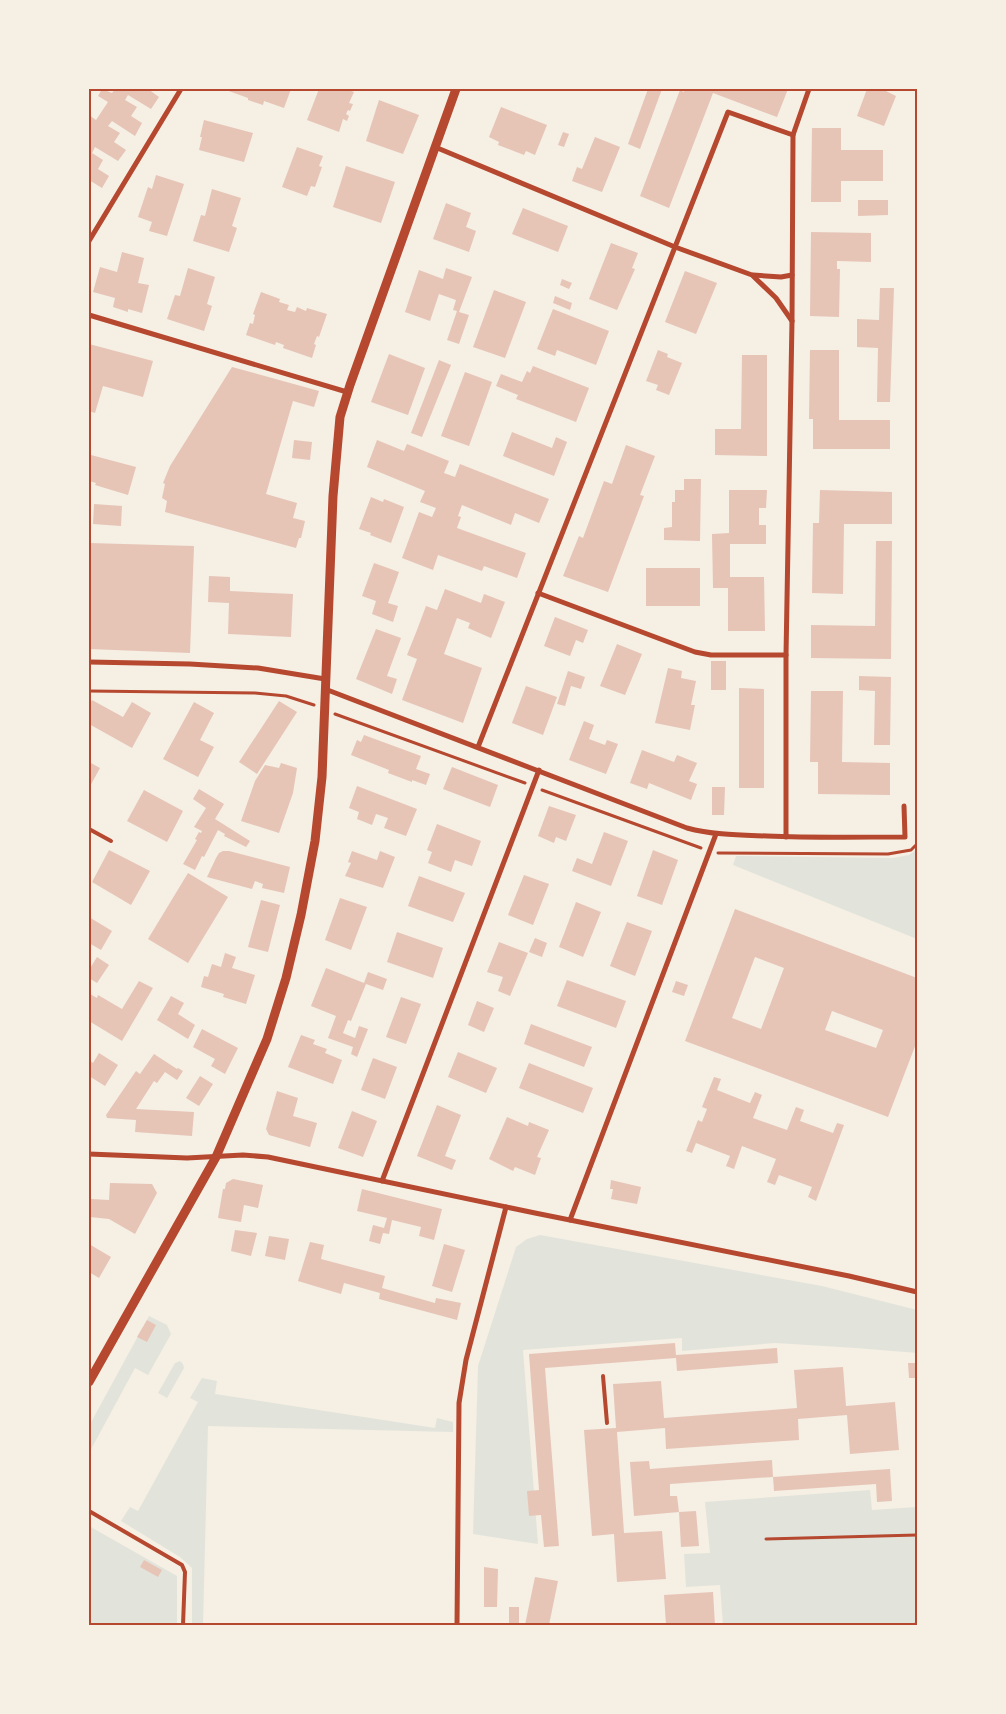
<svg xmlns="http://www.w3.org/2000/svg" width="1006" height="1714" viewBox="0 0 1006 1714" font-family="Lato,sans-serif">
<rect width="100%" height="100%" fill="#f6efe4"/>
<g fill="#e2e4dc">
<polygon points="917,849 917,939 733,865 736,856 893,858 909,855"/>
<polygon points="540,1235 822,1286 917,1310 917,1353 856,1348 775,1343 682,1351 682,1338 523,1350 538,1544 473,1534 478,1366 516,1247 527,1239"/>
<polygon points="149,1316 167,1325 171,1334 148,1375 135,1368 89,1453 89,1426"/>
<polygon points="180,1361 183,1364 184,1368 167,1398 158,1393 175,1363"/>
<polygon points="202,1378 217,1381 215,1394 435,1428 437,1418 453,1422 453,1432 208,1426 203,1625 192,1625 192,1568 180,1557 121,1521 130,1507 138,1511 198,1402 190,1398"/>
<polygon points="870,1490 872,1510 917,1507 917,1625 723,1625 720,1585 686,1587 684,1554 710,1553 705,1502"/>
<polygon points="89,1526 177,1576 177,1625 89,1625"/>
</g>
<g fill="#e6c5b7" fill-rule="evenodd">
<polygon points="102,89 112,93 115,89 148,89 159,97 151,109 128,95 125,100 137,107 131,116 142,123 135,136 112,121 108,126 120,133 114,142 126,150 118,161 95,147 92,153 103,160 98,169 109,176 102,188 89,180 89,132 91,128 89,127 89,115 96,120 108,102 98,96"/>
<polygon points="227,89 291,89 284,108 264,101 263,105 248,100 248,98 226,90"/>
<polygon points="319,89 346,89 354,92 349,103 353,104 350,111 348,110 346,114 349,116 347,121 343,119 339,132 307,120"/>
<polygon points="648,89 662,89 640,149 628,144"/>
<polygon points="685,89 788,89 777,117 713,93 669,208 640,196 680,90 684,92"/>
<polygon points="867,89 882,89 896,96 884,126 857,116"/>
<polygon points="379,100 419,115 403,154 366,141"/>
<polygon points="501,107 547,125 535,155 526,151 524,155 498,145 499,142 489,137"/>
<polygon points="204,120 253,133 244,162 199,150 202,137 200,137"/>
<polygon points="812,128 841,128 841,150 883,150 883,181 841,181 841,202 811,202"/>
<polygon points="563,132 569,134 564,147 558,145"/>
<polygon points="595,137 620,147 602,192 572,181 577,167 582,169"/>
<polygon points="297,147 323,156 319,166 322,167 315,187 311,186 307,196 282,187"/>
<polygon points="346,166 395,182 381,223 333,207"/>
<polygon points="156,175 184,184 167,236 149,231 152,222 138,217 148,187 152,189"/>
<polygon points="212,189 241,198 232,226 237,228 229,252 193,241 201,215 205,216"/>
<polygon points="858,200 888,200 888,215 858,216"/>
<polygon points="446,203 471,213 466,227 476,231 469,252 433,239"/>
<polygon points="523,208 568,226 558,252 512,234"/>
<polygon points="811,232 871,233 871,262 837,261 837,269 840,269 839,317 810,316"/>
<polygon points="611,243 638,253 632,268 635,269 617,310 589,299"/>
<polygon points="122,252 144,258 138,283 149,285 142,313 128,309 128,312 113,307 115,298 93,292 100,267 117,272"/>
<polygon points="188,268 215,277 207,304 212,306 204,331 167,319 175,295 180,296"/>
<polygon points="446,268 472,277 459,312 469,315 459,344 447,340 457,311 453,310 456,300 439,294 430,321 405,312 419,270 443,279"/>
<polygon points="685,271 717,283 696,334 665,322"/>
<polygon points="562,279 572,283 569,289 560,285"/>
<polygon points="880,288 894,288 890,402 877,402 878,348 857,347 857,319 879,320"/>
<polygon points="494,290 526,302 505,358 473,347"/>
<polygon points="261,292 280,299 279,302 289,305 287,310 295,312 297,307 306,311 307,308 327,314 319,337 317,336 314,344 316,345 312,358 283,348 284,345 276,342 275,345 246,335 250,323 253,324 255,315 253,314"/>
<polygon points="555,296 572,303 570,310 553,303"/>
<polygon points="553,309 609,331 596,365 557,350 555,356 537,349"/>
<polygon points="89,344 153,361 143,397 103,386 95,413 89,411"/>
<polygon points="658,350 668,354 667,357 682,363 669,395 656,390 658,385 646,381"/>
<polygon points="810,350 839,350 839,420 890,420 890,449 813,449 813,419 809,419"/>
<polygon points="389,354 425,368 408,415 371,402"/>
<polygon points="742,355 767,355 767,456 715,455 715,429 741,429"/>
<polygon points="439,360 451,365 422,437 411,433"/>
<polygon points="533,366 589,388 576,422 516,399 518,395 496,386 501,374 522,382 527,371 530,373"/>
<polygon points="232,367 319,391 314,407 293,401 266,494 297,503 293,518 305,521 301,538 299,538 296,548 165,512 167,501 162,498 165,484 163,483 170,466"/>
<polygon points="465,372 492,382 469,446 441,436"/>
<polygon points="512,432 552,448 556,437 567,442 554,476 503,456"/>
<polygon points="294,440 312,442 310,460 292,458"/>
<polygon points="377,440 404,451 407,444 449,461 444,473 455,477 460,464 549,499 539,523 515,513 511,525 462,505 458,516 461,517 457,528 526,553 517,578 484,566 482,571 438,555 433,570 402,558 419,512 432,517 436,508 420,502 425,491 367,467"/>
<polygon points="626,445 655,456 640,495 644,496 608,592 563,576 579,536 583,538 604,481 612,484"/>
<polygon points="91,455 136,467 128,495 95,485 96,483 89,481 89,462"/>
<polygon points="684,479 701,479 700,541 664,540 664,528 672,527 672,502 675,502 675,490 684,490"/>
<polygon points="729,490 767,490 766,508 759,508 759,525 766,525 766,544 730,544 730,577 764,577 765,631 728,631 728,588 713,588 712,534 729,533"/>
<polygon points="820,490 892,492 892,524 844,524 843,594 812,593 813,523 819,523"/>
<polygon points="371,497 383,502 384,499 404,507 391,543 370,535 371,533 359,529"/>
<polygon points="94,504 122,506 121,526 93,524"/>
<polygon points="876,541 892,541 891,659 811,658 811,625 875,626"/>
<polygon points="89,543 194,546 190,653 89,649"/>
<polygon points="374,563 399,572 388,603 398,606 393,622 372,614 376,601 362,596"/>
<rect x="646" y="568" width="54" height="38"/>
<polygon points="209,576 230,577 230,591 293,594 291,637 228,634 229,603 208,602"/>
<polygon points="445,589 481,603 484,594 505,602 491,638 468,628 470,623 457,618 444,654 482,668 463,723 402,700 417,659 407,655 417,630 426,606 437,610"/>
<polygon points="555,617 588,630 583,643 576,640 570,656 544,646"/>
<polygon points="376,629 401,638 387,676 397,679 392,694 356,679"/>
<polygon points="617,644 642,654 625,695 600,686"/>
<rect x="711" y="661" width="15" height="29"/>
<polygon points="668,668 682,671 681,678 696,681 691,705 695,705 690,730 655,723"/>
<polygon points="568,671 585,677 581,689 571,686 565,706 557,704"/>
<polygon points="859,676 891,677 890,745 874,745 875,691 859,690"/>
<polygon points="526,686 557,697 543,735 512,723"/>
<polygon points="739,688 764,689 764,788 739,788"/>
<polygon points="811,691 843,691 842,762 890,763 890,795 818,794 818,762 810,762"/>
<polygon points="92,700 123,717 132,702 151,713 132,748 89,724 89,706"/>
<polygon points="279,701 297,712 257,774 239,762"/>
<polygon points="194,702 214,713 200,740 214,747 198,777 163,759"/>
<polygon points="584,721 594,725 589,739 605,745 607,740 618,744 606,774 569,760"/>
<polygon points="364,735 421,756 416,769 430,774 426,785 412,780 412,782 388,773 389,770 351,755 357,740 361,742"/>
<polygon points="642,750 674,762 677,755 697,763 689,781 697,784 691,800 649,783 647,789 630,783"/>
<polygon points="89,762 100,768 89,788"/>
<polygon points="281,763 297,768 293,793 279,833 241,821 255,781 265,765 279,768"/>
<polygon points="452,767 498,785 490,807 443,789"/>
<polygon points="357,786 417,809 406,836 384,828 388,818 376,814 372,825 357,819 359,812 349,808"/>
<polygon points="712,787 725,787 724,815 712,815"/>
<polygon points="199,789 224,804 215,819 250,841 246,847 224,836 225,834 218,830 204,857 202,856 195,870 183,864 197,840 195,839 199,832 201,833 202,831 194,827 206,808 193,799"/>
<polygon points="144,790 183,811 167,842 127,821"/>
<polygon points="549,806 576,815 566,841 556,837 554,843 538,836"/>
<polygon points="437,824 481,841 472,866 455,860 451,872 428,863 432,852 427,850"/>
<polygon points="604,832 628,841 611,886 572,871 577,858 592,864"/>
<polygon points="109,850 150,871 131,905 92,882"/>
<polygon points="653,850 678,860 662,905 637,896"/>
<polygon points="223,851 229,851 290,867 284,893 262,888 263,884 255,881 252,889 207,877 216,858 219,853"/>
<polygon points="352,851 377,860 380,851 395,857 383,888 345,876 351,863 348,862"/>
<polygon points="188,873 228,897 188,963 148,939"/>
<polygon points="524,875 549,884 533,925 508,915"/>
<polygon points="419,876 465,893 453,922 408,906"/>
<polygon points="340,898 367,907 351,950 325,940"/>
<polygon points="261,900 280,905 268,952 248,947"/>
<polygon points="576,902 601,912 583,957 559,947"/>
<path d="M735 909 917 978V1041L888 1117 685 1041ZM755 957 784 968 761 1029 732 1018ZM832 1011 883 1030 876 1048 825 1030Z"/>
<polygon points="89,917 112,931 101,950 89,943"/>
<polygon points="627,922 652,931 635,976 610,966"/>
<polygon points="397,932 443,948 433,978 387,962"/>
<polygon points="535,938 547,943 542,957 529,952"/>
<polygon points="499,942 528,953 510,996 498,991 503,977 487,972"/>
<polygon points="225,953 236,957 232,968 255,975 246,1004 223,997 224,994 201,987 204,976 208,977 212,964 221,967"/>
<polygon points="97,957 109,965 97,983 89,978 89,970"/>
<polygon points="326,968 364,983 368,972 387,979 383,990 366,984 351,1021 348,1020 343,1033 355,1038 359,1026 368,1029 357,1057 351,1054 353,1047 328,1038 336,1016 311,1006"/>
<polygon points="567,980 626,1001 616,1028 557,1006"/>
<polygon points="139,981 153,988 122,1041 89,1021 90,994 97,998 98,995 122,1009"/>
<polygon points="676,981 688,985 684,996 672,992"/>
<polygon points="171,996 184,1003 178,1014 195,1025 188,1039 157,1020"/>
<polygon points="401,997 421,1004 406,1044 386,1037"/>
<polygon points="477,1001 494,1008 484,1032 468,1025"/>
<polygon points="531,1024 592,1047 584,1067 524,1044"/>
<polygon points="202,1029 238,1048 225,1074 211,1066 215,1059 193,1047"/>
<polygon points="301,1035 315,1040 313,1044 327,1049 325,1053 342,1060 333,1084 288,1067"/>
<polygon points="458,1052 497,1068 486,1093 448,1077"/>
<polygon points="99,1053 118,1065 105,1086 89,1076 89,1060 93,1063"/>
<polygon points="154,1054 177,1069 178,1068 183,1071 177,1080 165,1072 157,1083 154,1081 136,1109 194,1112 192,1136 135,1132 136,1120 107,1118 106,1115 136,1071 140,1074"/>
<polygon points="373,1058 397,1067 385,1099 361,1090"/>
<polygon points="529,1063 593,1088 583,1113 519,1088"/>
<polygon points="200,1076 213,1084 199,1106 186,1098"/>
<polygon points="714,1077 721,1079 717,1090 750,1103 755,1092 762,1095 753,1118 787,1130 796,1107 804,1110 800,1121 833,1133 837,1123 844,1125 816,1201 808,1197 812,1187 779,1175 775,1185 767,1182 776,1159 742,1146 734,1169 726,1166 730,1156 696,1143 692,1153 686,1151 698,1120 702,1122 707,1109 702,1107"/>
<polygon points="277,1091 298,1098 293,1116 317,1123 310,1147 269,1135 266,1129"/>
<polygon points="437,1105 461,1115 445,1156 456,1160 452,1170 417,1156"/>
<polygon points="352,1111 377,1121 363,1157 338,1148"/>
<polygon points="507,1117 528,1126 529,1122 549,1130 537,1157 541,1158 535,1175 515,1167 513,1171 489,1159"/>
<polygon points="233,1179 263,1185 258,1208 244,1205 241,1222 218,1218 223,1189 225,1189 226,1183"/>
<polygon points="611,1180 641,1187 637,1204 611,1199 613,1189 610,1189"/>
<polygon points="110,1183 152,1184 157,1193 135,1234 109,1219 90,1217 91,1199 109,1200"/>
<polygon points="362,1189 442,1209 434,1240 419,1236 421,1227 392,1220 389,1234 383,1233 380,1244 369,1241 373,1225 384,1228 387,1218 357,1211"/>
<polygon points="235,1230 257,1233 251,1256 231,1251"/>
<polygon points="269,1236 289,1239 285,1260 265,1256"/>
<polygon points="310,1242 324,1245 321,1259 385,1276 382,1288 435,1303 436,1298 461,1303 457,1320 379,1299 380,1293 344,1283 341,1294 298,1281"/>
<polygon points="89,1244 111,1257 99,1278 89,1272"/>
<polygon points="444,1244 465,1250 452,1292 432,1286"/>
<polygon points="147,1320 156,1325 147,1342 137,1337"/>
<polygon points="675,1343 676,1355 777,1348 778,1363 677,1371 676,1358 545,1368 559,1546 544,1547 541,1515 529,1516 527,1491 539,1490 529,1354"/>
<polygon points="908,1363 917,1363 917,1378 909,1378"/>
<polygon points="843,1367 846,1406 895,1402 899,1450 850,1454 847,1415 798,1419 799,1440 666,1449 665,1428 617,1432 624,1533 662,1531 666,1579 617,1582 614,1534 592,1536 584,1430 616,1428 613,1384 661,1381 664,1418 797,1408 794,1370"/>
<polygon points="772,1460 773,1477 670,1484 670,1496 677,1496 679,1512 634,1516 630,1462 649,1461 650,1469"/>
<polygon points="890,1469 892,1501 877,1502 876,1484 774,1491 773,1477"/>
<polygon points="696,1511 699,1546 681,1547 679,1512"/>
<polygon points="144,1560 162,1570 158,1577 140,1567"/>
<polygon points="484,1567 498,1569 497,1607 484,1607"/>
<polygon points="535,1577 558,1581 549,1625 525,1625"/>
<polygon points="713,1592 715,1625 666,1625 664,1595"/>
<rect x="509" y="1607" width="10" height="18"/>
</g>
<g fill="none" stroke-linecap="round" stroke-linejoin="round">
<g stroke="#b5482f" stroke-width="3">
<polyline points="89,691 255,693 286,696 314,705"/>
<polyline points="335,714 525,783"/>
<polyline points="542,790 701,848"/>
<polyline points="718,853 888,854 911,850 917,844"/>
<polyline points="766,1539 917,1535"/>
<polyline points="915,1625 917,1622"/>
</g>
<g stroke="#b5482f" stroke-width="4">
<polyline points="89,829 111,841"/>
<polyline points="603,1376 607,1423"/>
<polyline points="89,1511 182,1565 185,1572 183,1625"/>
</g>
<g stroke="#b5482f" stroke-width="5">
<polyline points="435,147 675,247 478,747"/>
<polyline points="89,241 181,89"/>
<polyline points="753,275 781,277 792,275"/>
<polyline points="89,315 347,392"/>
<polyline points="792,321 776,298 752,275 675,247 728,112 793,135"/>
<polyline points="538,593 695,652 711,655 786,655"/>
<polyline points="89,662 190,664 258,668 325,679"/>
<path d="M325 689 687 828C713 835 739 835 767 836 813 838 859 837 905 837L904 806"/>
<polyline points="786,837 786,655 792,321 793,135 809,89"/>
<polyline points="89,1154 187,1158 243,1155 268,1157 535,1213 849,1276 917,1292"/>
<polyline points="382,1181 539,770"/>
<polyline points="570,1220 716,834"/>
<polyline points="457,1625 459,1403 466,1360 506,1207"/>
</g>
<polyline stroke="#b5482f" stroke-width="9" points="89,1382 216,1157 267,1039 286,978 301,915 315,841 322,777 333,496 340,417 350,385 456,89"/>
</g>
<rect width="1006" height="1714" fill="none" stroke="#f6efe4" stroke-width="180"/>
<rect x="90" y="90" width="826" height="1534" fill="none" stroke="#b5482f" stroke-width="2"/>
</svg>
